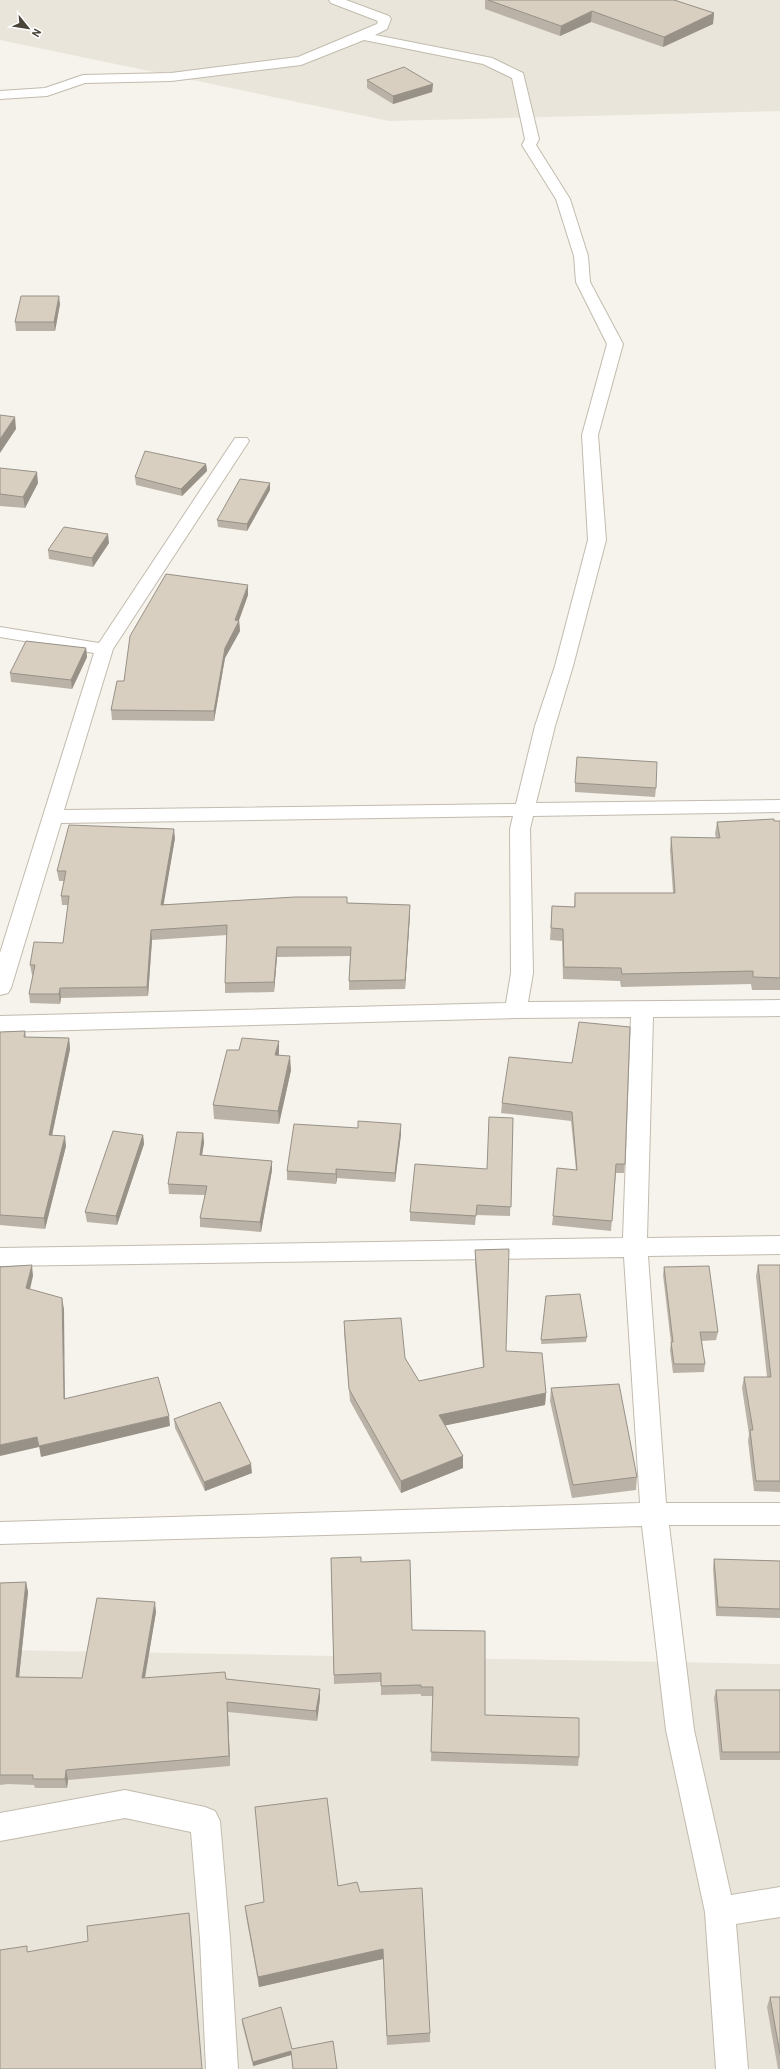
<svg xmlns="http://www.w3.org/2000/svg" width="780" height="2069" viewBox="0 0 780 2069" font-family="Barlow,sans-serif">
<rect width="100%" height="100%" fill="#f6f3ec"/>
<g fill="#eae5da">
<polygon points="0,0 780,0 780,111 389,121 0,40"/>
<polygon points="0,1650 780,1664 780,2069 0,2069"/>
</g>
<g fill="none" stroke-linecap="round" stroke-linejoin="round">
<defs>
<g id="street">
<polygon points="329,0 346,0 389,16 391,19 387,29 375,35 492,58 523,73 539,139 536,145 570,199 588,256 590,282 623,344 598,435 606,540 573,666 555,726 536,803 780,800 780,812 533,816 530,829 533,973 528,1002 780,1000 780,1016 653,1017 647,1238 780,1236 780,1254 648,1256 666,1503 780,1503 780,1525 669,1525 694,1730 731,1895 780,1887 780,1917 736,1924 748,2069 716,2069 705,1912 666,1730 642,1526 0,1544 0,1522 640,1503 624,1257 0,1266 0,1248 623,1238 631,1017 516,1018 0,1032 0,1016 506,1003 511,973 510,829 513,816 61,823 11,988 8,993 0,995 0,953 94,653 0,637 0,627 99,643 235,438 247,438 249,441 113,649 64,810 516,804 535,726 555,666 588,540 582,435 607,344 576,282 574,256 556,199 522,145 525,139 512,78 483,64 364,40 301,65 171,81 85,83 47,96 0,99 0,91 45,88 83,75 171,73 298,57 377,24 378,21 331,3"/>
<polygon points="125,1790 205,1807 215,1811 220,1821 230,1939 238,2069 206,2069 200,1939 191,1832 125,1818 0,1841 0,1813"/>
</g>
</defs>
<use href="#street" stroke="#c2bbae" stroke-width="2"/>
<use href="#street" fill="#fff" fill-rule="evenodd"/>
</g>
<g fill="#bab2a6">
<polygon points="485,0 674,0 714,13 713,24 663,47 591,22 560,36 485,9"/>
<polygon points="367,80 433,84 432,92 393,104 367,88"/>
<polygon points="60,304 55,331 16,331 15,322"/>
<polygon points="206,464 207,471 182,496 136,485 135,477"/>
<polygon points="0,468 38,483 25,508 0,506"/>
<polygon points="270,483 270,490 247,531 218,527 217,520"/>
<polygon points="109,543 93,567 49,559 48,550"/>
<polygon points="248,595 239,620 240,631 225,658 214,721 112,720 111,710 124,681"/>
<polygon points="86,648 87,657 72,689 11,682 10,673"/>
<polygon points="575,783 656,788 655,797 575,792"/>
<polygon points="780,821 780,990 752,990 751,984 621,987 620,981 563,979 562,941 550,940 552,906 574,907 575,893 673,893 670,850 671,837 716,838 715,834 717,822"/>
<polygon points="175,838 163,904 347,903 410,905 410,914 405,989 349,990 349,981 350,956 277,957 274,992 225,993 225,983 227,935 152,940 148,996 61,998 60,1004 30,1003 29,994 33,975 32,975 30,965 63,943 68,905 62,905 61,896 64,881 59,881 57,871"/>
<polygon points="25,1031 26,1037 69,1038 70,1049 52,1135 66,1146 45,1229 0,1225 0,1032"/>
<polygon points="279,1055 291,1070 279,1124 214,1119 213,1105"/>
<polygon points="572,1063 625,1164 624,1173 616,1173 611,1231 552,1225 553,1216 576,1170 571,1121 501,1113 502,1103"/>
<polygon points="513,1118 510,1216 476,1215 475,1225 410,1221 410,1212 487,1169"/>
<polygon points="203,1133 204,1143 202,1156 272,1161 272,1170 261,1232 200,1227 200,1218 205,1195 169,1194 168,1184"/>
<polygon points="401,1134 395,1182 337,1178 336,1184 287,1180 287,1171"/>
<polygon points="143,1135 144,1144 117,1225 87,1222 85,1212"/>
<polygon points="475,1250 506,1351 546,1393 545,1405 445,1425 463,1456 463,1468 401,1493 350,1401 344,1333 344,1321 405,1358 419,1381 483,1368 475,1263"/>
<polygon points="758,1265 780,1265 780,1492 754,1491 748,1441 749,1434 742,1388 744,1377 767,1377 756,1276"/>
<polygon points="664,1267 718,1332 716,1340 702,1341 705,1364 704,1372 673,1373 670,1350 671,1343 663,1275"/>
<polygon points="546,1296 587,1337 586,1342 541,1344"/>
<polygon points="551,1388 637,1477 636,1490 572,1498 550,1401"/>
<polygon points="174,1419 252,1473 205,1491 175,1428"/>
<polygon points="331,1558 361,1562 412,1630 485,1715 579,1757 578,1766 431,1761 433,1696 421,1696 421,1694 381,1695 381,1682 334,1684"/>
<polygon points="714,1559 780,1561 780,1618 716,1616 713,1568"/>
<polygon points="26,1582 28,1592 19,1677 82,1678 156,1612 145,1678 226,1679 320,1698 317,1721 228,1712 230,1766 68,1780 67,1788 35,1788 34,1785 8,1784 0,1785 0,1583"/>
<polygon points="716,1690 780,1690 780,1760 720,1760 714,1698"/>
<polygon points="338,1886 360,1892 430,2033 430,2042 387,2045 383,1959 259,1987 246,1916 245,1906"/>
<polygon points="770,1997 780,1997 780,2069 778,2069 767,2007"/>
<polygon points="242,2019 291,2055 253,2066 242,2023"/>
</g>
<g fill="#979187">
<polygon points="592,11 591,22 560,36 561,26"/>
<polygon points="714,13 713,24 663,47 664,37"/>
<polygon points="433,84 432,92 393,104 393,96"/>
<polygon points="59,296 60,304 55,331 54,322"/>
<polygon points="15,417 16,429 0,453 0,439"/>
<polygon points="206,464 207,471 182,496 181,489"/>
<polygon points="37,472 38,483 25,508 23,497"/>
<polygon points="270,483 270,490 247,531 247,524"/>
<polygon points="108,534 109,543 93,567 92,558"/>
<polygon points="248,585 248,595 238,623 239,621 240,631 225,658 214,721 214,711 225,648"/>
<polygon points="86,648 87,657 72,689 71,680"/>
<polygon points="174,829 175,838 162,914 161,905"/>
<polygon points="410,905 410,914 405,989 405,980"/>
<polygon points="151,930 152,940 148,996 147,987"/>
<polygon points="277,947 277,957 274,992 274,982"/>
<polygon points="60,988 61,998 60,1004 59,994"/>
<polygon points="69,1038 70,1049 50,1145 49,1135"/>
<polygon points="279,1041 279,1055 276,1068 275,1055"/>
<polygon points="290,1056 291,1070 279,1124 278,1111"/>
<polygon points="401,1124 401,1134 395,1182 395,1173"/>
<polygon points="203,1133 204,1143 200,1165 200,1155"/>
<polygon points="143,1135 144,1144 117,1225 116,1216"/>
<polygon points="65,1136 66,1146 45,1229 44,1218"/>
<polygon points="272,1161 272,1170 261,1232 260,1222"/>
<polygon points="336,1169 337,1178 336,1184"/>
<polygon points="32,1265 33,1276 28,1298 26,1288"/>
<polygon points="62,1298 64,1309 65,1409 64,1399"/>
<polygon points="546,1393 545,1405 438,1427 439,1415"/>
<polygon points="169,1416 170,1426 41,1457 39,1446"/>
<polygon points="37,1437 39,1447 0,1456 0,1445"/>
<polygon points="463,1456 463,1468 401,1493 401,1481"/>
<polygon points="251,1464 252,1473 205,1491 204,1482"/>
<polygon points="26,1582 28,1592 18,1687 16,1677"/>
<polygon points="155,1602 156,1612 143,1688 142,1678"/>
<polygon points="320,1689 320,1698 317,1721 316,1711"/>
<polygon points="227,1702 228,1712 230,1766 229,1756"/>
<polygon points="66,1770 68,1780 67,1788 65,1779"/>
<polygon points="189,1913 190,1923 202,2069"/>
<polygon points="383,1949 383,1959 259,1987 258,1977"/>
<polygon points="291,2051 291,2055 253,2066 253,2062"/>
</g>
<g fill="#d8cfc1" stroke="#979187">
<polygon points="488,0 674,0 714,13 664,37 592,11 561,26"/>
<polygon points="404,67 433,84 393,96 367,80"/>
<polygon points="21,296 59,296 54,322 15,322"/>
<polygon points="0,415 15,417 0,439"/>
<polygon points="145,451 206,464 181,489 135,477"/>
<polygon points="0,468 37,472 23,497 0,494"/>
<polygon points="240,479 270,483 247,524 217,520"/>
<polygon points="64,527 108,534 92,558 48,550"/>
<polygon points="166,574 248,585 235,620 239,621 225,648 214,711 111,710 117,681 124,681 130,636"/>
<polygon points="26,641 86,648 71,680 10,673"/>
<polygon points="577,757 657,762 656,788 575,783"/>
<polygon points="774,819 774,821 780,821 780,978 753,977 753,971 622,974 621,968 564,967 563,929 551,928 552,906 575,907 575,893 675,893 671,837 720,838 717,822"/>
<polygon points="69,825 174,829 161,905 295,897 347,897 347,903 410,905 405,980 349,981 351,947 277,947 274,982 225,983 227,925 151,930 147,987 60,988 59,994 29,994 35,965 30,965 34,942 63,943 69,896 61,896 66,871 57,871"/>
<polygon points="579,1022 630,1027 625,1164 616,1164 612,1221 553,1216 557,1168 577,1170 572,1112 502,1103 509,1057 572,1063"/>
<polygon points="25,1031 24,1037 69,1038 49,1135 65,1136 44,1218 0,1215 0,1032"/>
<polygon points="242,1038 279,1041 275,1055 290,1056 278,1111 213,1105 227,1050 239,1050"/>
<polygon points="489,1117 513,1118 511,1207 477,1205 476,1216 410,1212 415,1164 487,1169"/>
<polygon points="358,1121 401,1124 395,1173 336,1169 336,1174 287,1171 294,1124 358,1128"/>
<polygon points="113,1131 143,1135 116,1216 85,1212"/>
<polygon points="177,1132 203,1133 200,1155 272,1161 260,1222 200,1218 207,1186 168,1184"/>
<polygon points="509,1249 506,1351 542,1353 546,1393 439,1415 463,1456 401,1481 349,1389 344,1321 401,1318 405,1358 419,1381 484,1367 475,1250"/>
<polygon points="32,1265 26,1288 62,1298 64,1399 158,1377 169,1416 39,1446 37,1437 0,1445 0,1267"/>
<polygon points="758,1265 780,1265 780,1481 756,1481 750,1430 753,1430 744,1377 771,1377"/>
<polygon points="709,1266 718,1332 700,1332 705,1364 674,1364 671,1342 673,1342 664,1267"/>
<polygon points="580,1294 587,1337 541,1340 546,1296"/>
<polygon points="619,1384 637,1477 573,1485 551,1388"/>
<polygon points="220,1402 251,1464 204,1482 174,1419"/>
<polygon points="361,1557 361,1562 410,1560 412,1630 485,1631 485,1715 579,1718 579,1757 431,1752 433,1687 421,1687 421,1685 381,1686 381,1673 334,1675 331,1558"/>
<polygon points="714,1559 780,1561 780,1609 718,1607"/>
<polygon points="26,1582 16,1677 82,1678 97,1598 155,1602 142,1678 225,1672 226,1679 320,1689 316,1711 227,1702 229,1756 66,1770 65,1779 33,1779 33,1775 0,1775 0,1583"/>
<polygon points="716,1690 780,1690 780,1752 722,1752"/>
<polygon points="327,1798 338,1886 357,1882 360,1892 422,1888 430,2033 387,2036 383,1949 258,1977 245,1906 264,1902 255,1807"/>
<polygon points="189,1913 202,2069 0,2069 0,1950 27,1946 27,1952 88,1941 87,1926"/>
<polygon points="770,1997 780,1997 780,2054"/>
<polygon points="281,2007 292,2049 333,2041 337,2069 293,2069 291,2051 253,2062 242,2019"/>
</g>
<g transform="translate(28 28) rotate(120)" stroke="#ffffff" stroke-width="3" paint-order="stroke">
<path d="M0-3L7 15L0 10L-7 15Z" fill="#4b4439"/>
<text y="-6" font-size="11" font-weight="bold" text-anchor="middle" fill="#4b4439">N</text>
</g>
</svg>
